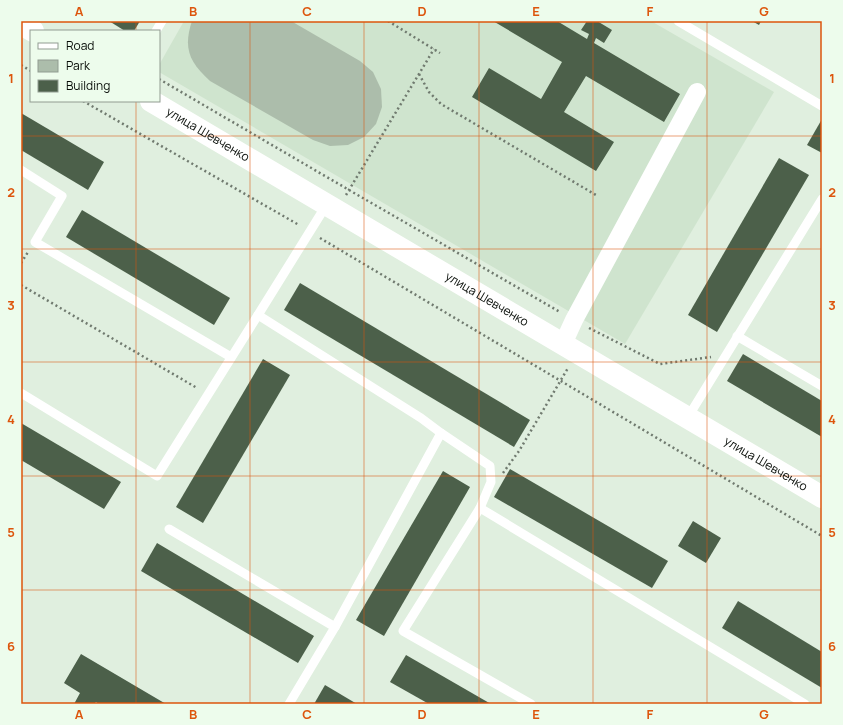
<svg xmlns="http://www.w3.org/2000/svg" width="843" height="725" viewBox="0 0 843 725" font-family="Manrope,sans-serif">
<rect width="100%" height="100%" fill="#e0efdf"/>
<polygon fill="#cfe4ce" points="184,21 651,21 774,92 625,344 159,72 159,65"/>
<path fill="#acbdab" d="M192 21H291L360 61 373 72 381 89 382 107 376 124 364 137 348 145 330 146 313 140 210 81C189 62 183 48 192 21Z"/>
<g fill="#4c604a">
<polygon points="109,21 140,21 134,31 125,31"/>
<polygon points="493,21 557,21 587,39 589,34 581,30 587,21 597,21 612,30 604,43 596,38 594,43 680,94 664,122 586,76 564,112 614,142 596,171 472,97 489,68 541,99 562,62"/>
<polygon points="752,21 761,21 759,25"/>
<polygon points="21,113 104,162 88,190 21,150"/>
<polygon points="822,119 822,153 807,145"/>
<polygon points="779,158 809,175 717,332 688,315"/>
<polygon points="82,210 230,298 214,325 66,237"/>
<polygon points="300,283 530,420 514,447 284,310"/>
<polygon points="743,354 822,401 822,437 727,381"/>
<polygon points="263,359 290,375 203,523 176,507"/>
<polygon points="21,423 121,482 104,509 21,460"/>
<polygon points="510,469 668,561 652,588 494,497"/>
<polygon points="443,471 470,487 384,636 356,620"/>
<polygon points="693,521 721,538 706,563 678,546"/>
<polygon points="157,543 314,636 298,663 141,571"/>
<polygon points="738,601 822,652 822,688 722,628"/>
<polygon points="81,654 166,704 99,704 96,702 94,704 74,704 80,693 64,683"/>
<polygon points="406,655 491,704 429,704 390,682"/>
<polygon points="325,685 357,704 314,704"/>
</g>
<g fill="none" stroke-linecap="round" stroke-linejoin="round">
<g stroke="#707a6f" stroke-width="2.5" stroke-dasharray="2 3" stroke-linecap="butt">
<polyline points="388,21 440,53"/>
<polyline points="21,65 31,71"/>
<polyline points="419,74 429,92 441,104 596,195"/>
<polyline points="159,79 349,190 560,312"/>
<polyline points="83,101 299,225"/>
<polyline points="346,195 434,49"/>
<polyline points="320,238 822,536"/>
<polyline points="21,263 28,252"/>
<polyline points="21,285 197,388"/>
<polyline points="589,328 660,364 711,357"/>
<polyline points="503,473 519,451 568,368"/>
</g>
<g stroke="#fff" stroke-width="9">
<polyline points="678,21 822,106"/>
<polyline points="156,31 162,21"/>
<polyline points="21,170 62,196 35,242 231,357"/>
<polyline points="737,336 822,386"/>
<polyline points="21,393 157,476 258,315"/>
<polyline points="688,417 822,199"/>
<polyline points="441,433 490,466 491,482 480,508 403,631 531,704"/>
<polyline points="480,508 805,704"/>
<polyline points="169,529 335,627"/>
<polyline points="289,704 335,627 441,433 421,418 258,315 327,204"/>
</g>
<polyline stroke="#fff" stroke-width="18" points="563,344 574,320 697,92"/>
<g stroke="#fff" stroke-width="22">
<polyline points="21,24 33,31"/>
<path id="s1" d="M151 101 822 497"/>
</g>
</g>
<path fill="none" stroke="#dd550c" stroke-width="1" stroke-opacity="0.55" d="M136 21V31M250 21V704M364 21V704M479 21V704M593 21V704M707 21V704M136 101V704M21 136H822M21 249H822M21 362H822M21 476H822M21 590H822"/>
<g text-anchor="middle" stroke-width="4" stroke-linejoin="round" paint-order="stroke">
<g font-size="12" fill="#080d08" stroke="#edfcec">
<text dy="4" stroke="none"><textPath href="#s1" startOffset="66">улица Шевченко</textPath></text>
<text dy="4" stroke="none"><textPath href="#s1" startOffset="390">улица Шевченко</textPath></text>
<text dy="4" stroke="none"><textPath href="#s1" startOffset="714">улица Шевченко</textPath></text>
</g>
</g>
<rect width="843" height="725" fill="none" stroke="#edfcec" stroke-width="44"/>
<rect x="30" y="30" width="130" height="72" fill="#edfcec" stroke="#919c91"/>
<rect x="38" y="43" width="20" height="6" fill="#ffffff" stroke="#919c91"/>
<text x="66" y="50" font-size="12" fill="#080d08">Road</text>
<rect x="38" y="60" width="20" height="12" fill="#acbdab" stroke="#919c91"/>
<text x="66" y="70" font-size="12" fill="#080d08">Park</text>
<rect x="38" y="80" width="20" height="12" fill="#4c604a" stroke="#919c91"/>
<text x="66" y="90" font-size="12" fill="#080d08">Building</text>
<rect x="22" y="22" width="799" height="681" fill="none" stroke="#dd550c" stroke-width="1.5"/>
<g font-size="13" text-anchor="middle" font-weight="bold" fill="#dd550c">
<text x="79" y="16">A</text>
<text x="193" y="16">B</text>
<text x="307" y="16">C</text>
<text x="422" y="16">D</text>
<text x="536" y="16">E</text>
<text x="650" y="16">F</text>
<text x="764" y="16">G</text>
<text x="11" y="83">1</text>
<text x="832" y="83">1</text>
<text x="11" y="197">2</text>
<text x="832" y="197">2</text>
<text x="11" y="310">3</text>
<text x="832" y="310">3</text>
<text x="11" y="424">4</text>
<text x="832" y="424">4</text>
<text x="11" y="537">5</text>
<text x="832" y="537">5</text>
<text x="11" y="651">6</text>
<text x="832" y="651">6</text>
<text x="79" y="719">A</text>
<text x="193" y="719">B</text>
<text x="307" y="719">C</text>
<text x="422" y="719">D</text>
<text x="536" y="719">E</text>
<text x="650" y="719">F</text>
<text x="764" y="719">G</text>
</g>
</svg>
